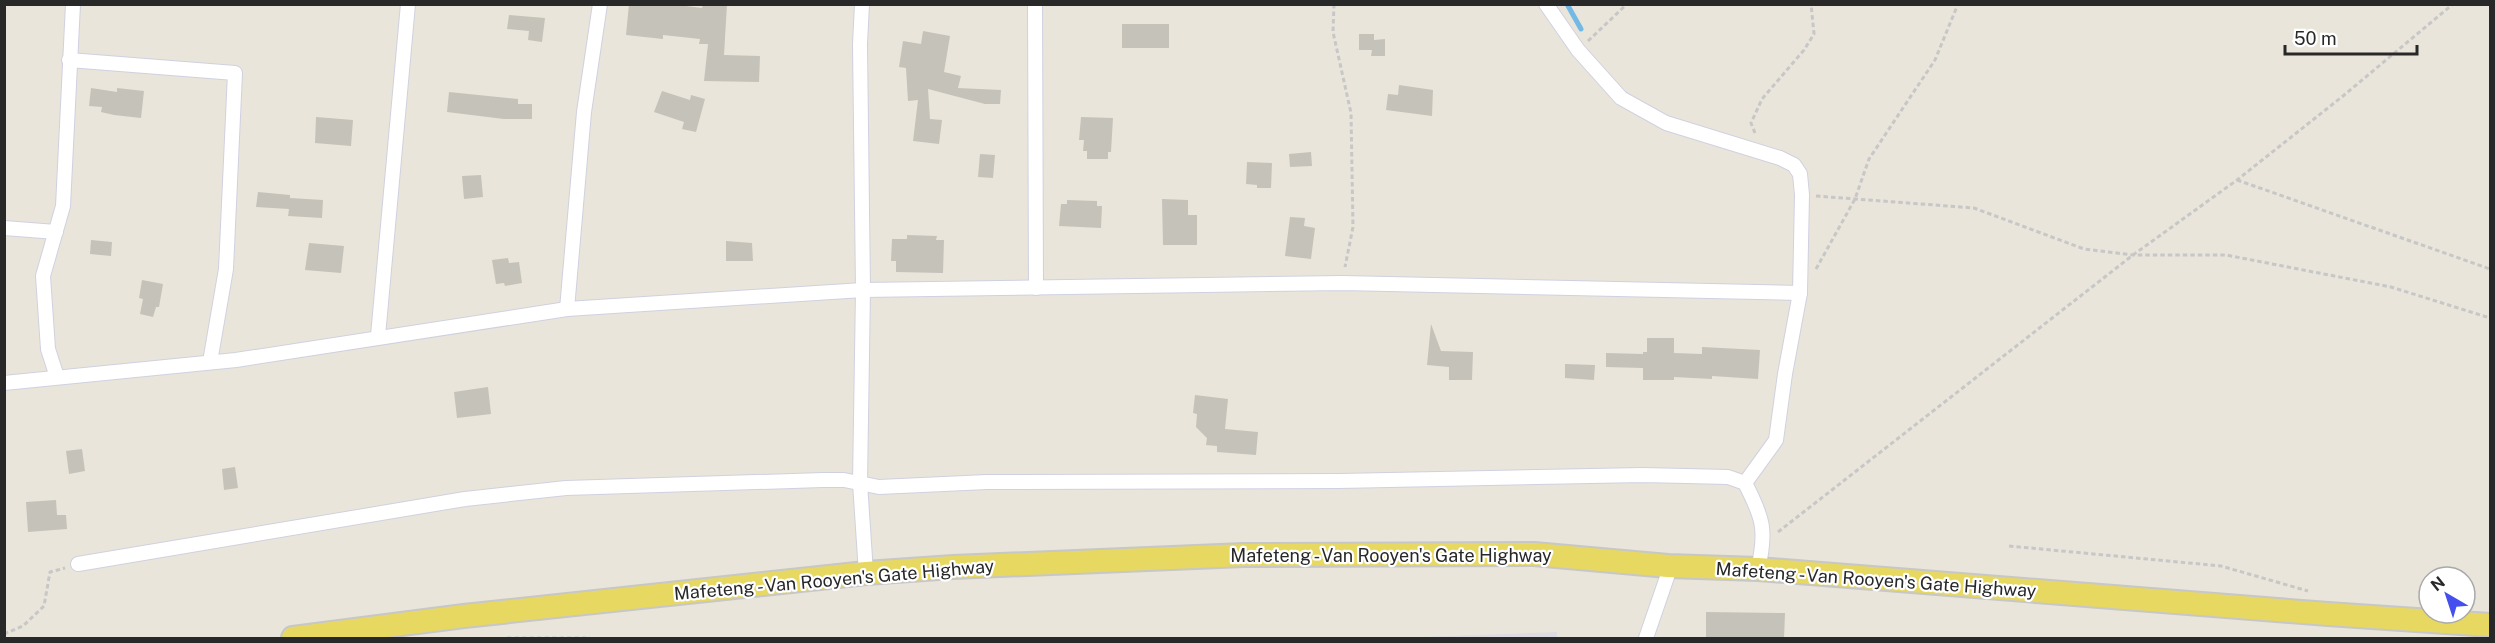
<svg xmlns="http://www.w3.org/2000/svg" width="2495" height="643" viewBox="0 0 2495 643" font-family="'Public Sans',sans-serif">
<rect width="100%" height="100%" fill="#eae5da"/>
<polygon fill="#dedbe2" points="1557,632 1557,638 1393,638"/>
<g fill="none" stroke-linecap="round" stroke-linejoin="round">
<polyline stroke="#73b9e6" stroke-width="5" points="1567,4 1581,29"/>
</g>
<g fill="#c5c2ba">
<polygon points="629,4 645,6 645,4 670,4 702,8 703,4 727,4 724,55 760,56 759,82 704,81 708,44 699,44 700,39 663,35 663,39 626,35"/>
<polygon points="509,15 545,18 542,42 528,40 529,31 507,29"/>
<rect x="1122" y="24" width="47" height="24"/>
<polygon points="923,31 950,36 944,72 961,76 958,88 1001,90 1000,104 985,104 928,89 930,119 942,120 939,144 913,141 918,100 908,101 906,68 899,67 903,41 921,44"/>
<polygon points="1359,34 1374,34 1374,40 1385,39 1385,56 1371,56 1372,50 1359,50"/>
<polygon points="1399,85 1433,90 1432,116 1386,110 1388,94 1398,95"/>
<polygon points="91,88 117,92 117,88 144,91 141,118 114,115 101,112 102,107 89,106"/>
<polygon points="662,91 690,100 691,95 705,99 696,132 682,129 684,122 654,112"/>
<polygon points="449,92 518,99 518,104 532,104 532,119 504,119 447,112"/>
<polygon points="316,117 353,120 351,146 315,143"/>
<polygon points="1081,117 1113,118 1111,152 1108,152 1108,159 1087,159 1087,151 1083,151 1084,140 1079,140"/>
<polygon points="1311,152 1312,166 1290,167 1289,154"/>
<polygon points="980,154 995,155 993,178 978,177"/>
<polygon points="1247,162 1272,163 1271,188 1257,188 1257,185 1246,184"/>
<polygon points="481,175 483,197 464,199 462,176"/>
<polygon points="258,192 290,195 290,198 323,200 322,218 288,216 289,209 256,207"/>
<polygon points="1162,199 1188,200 1188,215 1197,215 1197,245 1163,245"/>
<polygon points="1067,200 1097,201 1097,206 1102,206 1101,228 1059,226 1061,204 1067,204"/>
<polygon points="1290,217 1305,218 1304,226 1315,228 1311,259 1285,256"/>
<polygon points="907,235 937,236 936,240 944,240 943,273 896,272 896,261 891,261 892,239 907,239"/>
<polygon points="91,240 112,242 111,256 90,254"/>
<polygon points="726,241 752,243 753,261 726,261"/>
<polygon points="309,243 344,246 341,273 305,270"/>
<polygon points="508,258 509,263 519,262 522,283 505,286 504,283 496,284 492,260"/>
<polygon points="142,280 163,284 159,307 156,307 153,317 140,314 143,299 139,298"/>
<polygon points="1431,324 1441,351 1473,352 1472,380 1449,380 1449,367 1427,365"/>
<polygon points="1647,338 1674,338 1674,353 1702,354 1702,347 1760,350 1758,379 1712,376 1712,379 1674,377 1674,380 1643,380 1643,368 1606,367 1606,353 1643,354 1643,352 1647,352"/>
<polygon points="1565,364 1595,365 1594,380 1565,378"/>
<polygon points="488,387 491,414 457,418 454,392"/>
<polygon points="1195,395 1228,399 1225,429 1258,432 1256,455 1217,452 1217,446 1206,445 1207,438 1196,427 1197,414 1193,413"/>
<polygon points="82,449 85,471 69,474 66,451"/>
<polygon points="235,467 238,488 224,490 222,469"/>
<polygon points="56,500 57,515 66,515 67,529 28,532 26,502"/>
<polygon points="1706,612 1785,613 1784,639 1706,639"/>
</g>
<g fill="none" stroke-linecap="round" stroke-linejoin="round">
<defs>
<g id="street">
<polyline points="862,4 860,44 863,290 860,483 866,573"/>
<polyline points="1035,4 1036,288"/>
<polyline points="1546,4 1578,50 1621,98 1666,123 1780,158 1794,165 1800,174 1802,195 1800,293 1785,374 1776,440 1745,483"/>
<polyline points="69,60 235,73 226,269 210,362"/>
<polyline points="4,228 56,232"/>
<polyline points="567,309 584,112 600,4"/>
<polyline points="378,336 408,4"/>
<polyline points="57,377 48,349 43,276 63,206 73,4"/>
<polyline points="4,383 236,360 567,309 863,290 1342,283 1800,293"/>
<path d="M78 564 465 499 566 488 823 480H844L879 487 987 482 1339 481 1643 475 1728 477 1745 483C1763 518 1767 530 1758 569"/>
<polyline points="1646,638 1667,577 1668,566"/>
</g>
<polyline id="primary" points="293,638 464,616 866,573 953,567 1244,555 1534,554 1668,566 1758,569 2328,614 2490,625"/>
</defs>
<use href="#street" stroke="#d0d1e0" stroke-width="16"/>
<use href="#primary" stroke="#c7c7c7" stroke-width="26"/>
<g stroke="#c7c7c7" stroke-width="3" stroke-dasharray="4.5 3" stroke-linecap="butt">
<polyline points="1334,4 1333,32 1351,113 1353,227 1345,267"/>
<polyline points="1588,41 1627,4"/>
<polyline points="1755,133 1751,123 1762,99 1804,50 1814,34 1811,4"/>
<polyline points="2237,180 2490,269"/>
<polyline points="1816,196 1974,208 2084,249 2133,255 2226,255 2391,287 2490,318"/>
<polyline points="1816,269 1855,199 1869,159 1935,60 1958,4"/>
<polyline points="1778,532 2133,255 2237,180 2343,96 2453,4"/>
<polyline points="2009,546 2221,566 2308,591"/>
<polyline points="4,634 23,626 44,606 50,572 65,568"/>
<polyline points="507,638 590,638"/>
</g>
<use href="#street" stroke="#fff" stroke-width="14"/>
<use href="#primary" stroke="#e7d862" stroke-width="22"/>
</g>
<g text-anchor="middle" stroke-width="4.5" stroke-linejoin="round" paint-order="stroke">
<g font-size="18" fill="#282828" stroke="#fff">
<text x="1391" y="562">Mafeteng - Van Rooyen's Gate Highway</text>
<text transform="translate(834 580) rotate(-5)" y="6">Mafeteng - Van Rooyen's Gate Highway</text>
<text transform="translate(1876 580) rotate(4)" y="6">Mafeteng - Van Rooyen's Gate Highway</text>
</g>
</g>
<rect width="2495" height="643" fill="none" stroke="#282828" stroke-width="12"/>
<g transform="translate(2447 595) rotate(321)"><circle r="28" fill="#ffffff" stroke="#a9a9a9" stroke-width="1.5"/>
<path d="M0-4.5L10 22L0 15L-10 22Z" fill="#444fed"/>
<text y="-9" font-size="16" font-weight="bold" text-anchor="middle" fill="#282828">N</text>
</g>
<path d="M2285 45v9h132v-9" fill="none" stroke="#282828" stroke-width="3"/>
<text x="2294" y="45" font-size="18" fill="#282828" stroke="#ffffff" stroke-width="4.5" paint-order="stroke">50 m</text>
</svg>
